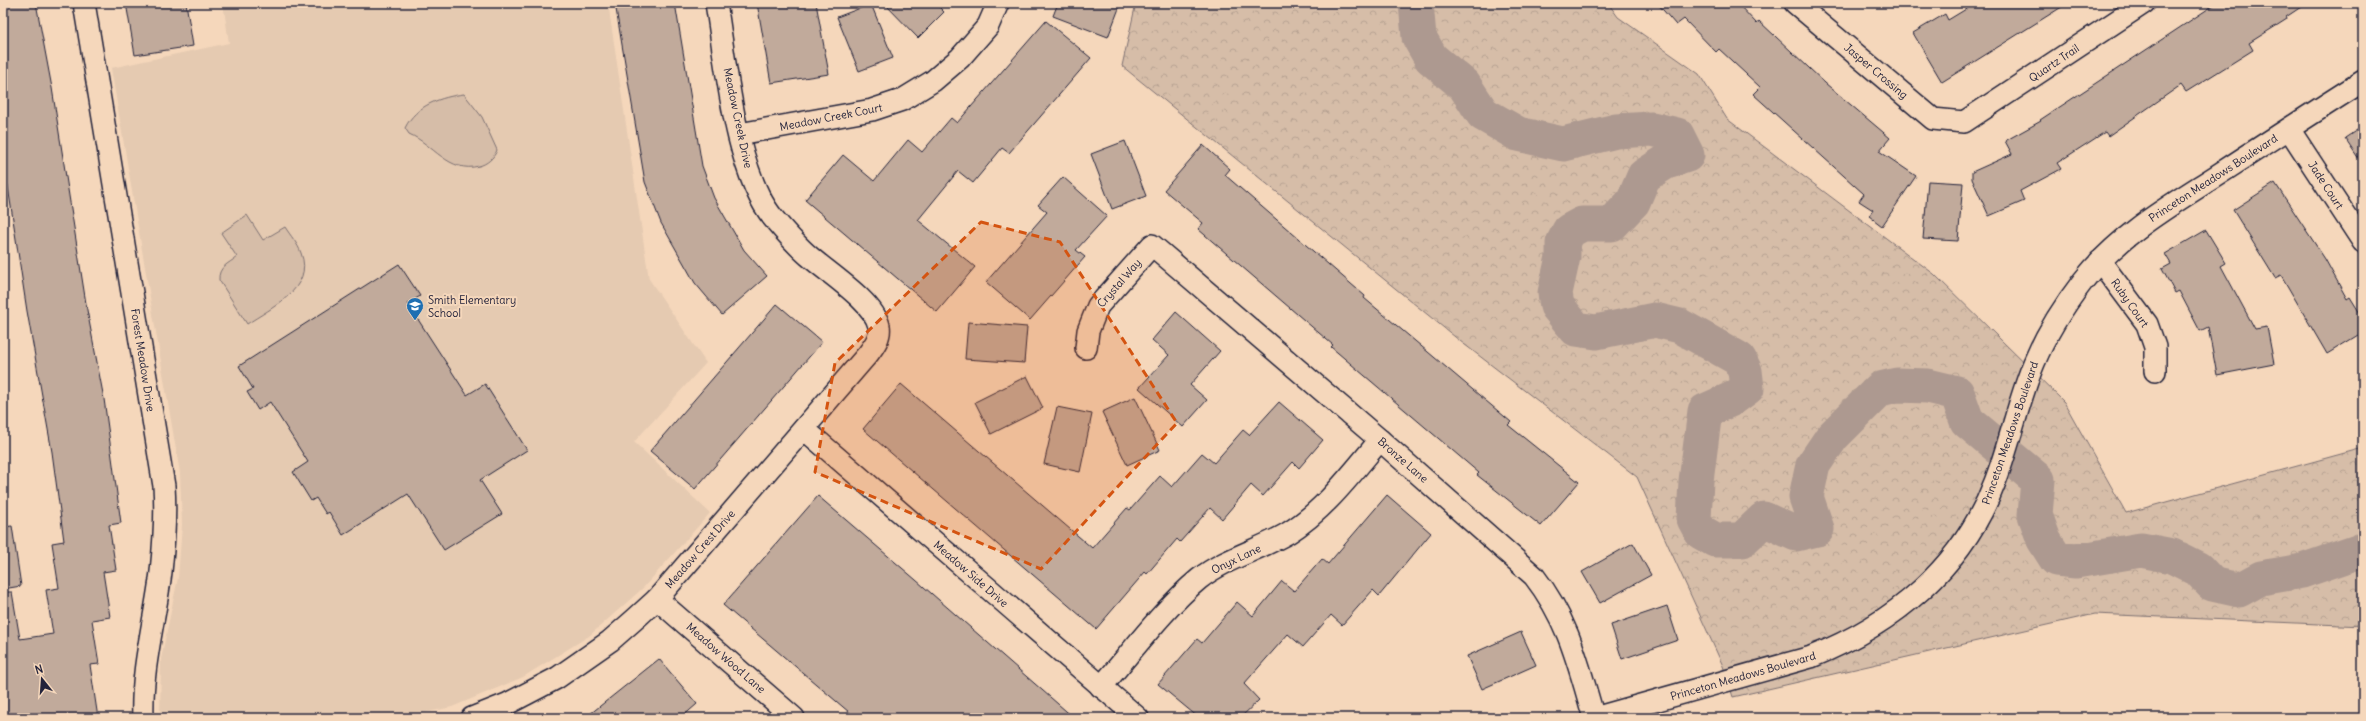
<svg xmlns="http://www.w3.org/2000/svg" width="2366" height="721" viewBox="0 0 2366 721" font-family="Delius,sans-serif">
<defs>
<pattern id="forest-crowns" width="20" height="18" patternUnits="userSpaceOnUse"><rect width="20" height="18" fill="#d6bda8"/><path d="M2 6a3 3 0 1 1 6 0M12 15a3 3 0 1 1 6 0" fill="none" stroke="#b7a292"/></pattern>
</defs>
<rect width="100%" height="100%" fill="#f5d7bb"/>
<filter id="ink" filterUnits="userSpaceOnUse"><feTurbulence type="fractalNoise" baseFrequency=".025" numOctaves="2"/><feDisplacementMap in="SourceGraphic" scale="8" xChannelSelector="R" yChannelSelector="G"/><feConvolveMatrix kernelMatrix="1 2 1 2 8 2 1 2 1" color-interpolation-filters="sRGB"/></filter>
<g filter="url(#ink)">
<polygon fill="#e5cab1" points="223,3 608,3 649,279 706,363 634,442 710,513 643,588 589,636 523,677 452,707 400,718 160,718 161,659 178,578 182,525 180,473 111,68 229,43"/>
<g fill="#d6bda8" stroke="#7c7072">
<path d="M464 94 482 117 497 150C494 158 487 164 479 166 449 174 433 144 409 134L405 128C416 105 441 97 464 94Z"/>
<path d="M247 215 263 240 285 227C290 235 298 244 301 253 315 288 271 308 247 324L219 280C218 267 228 264 237 257L221 233Z"/>
</g>
<polygon fill="url(#forest-crowns)" stroke="#7c7072" points="1136,3 1608,3 1618,17 1699,74 1727,119 1934,274 2064,402 2126,513 2363,448 2363,626 2095,614 1733,697 1723,666 1637,477 1460,341 1122,66"/>
<g fill="none" stroke-linecap="round" stroke-linejoin="round">
<polyline stroke="#ad9990" stroke-width="35" points="1416,3 1419,37 1431,58 1464,85 1483,114 1518,134 1563,144 1616,131 1652,129 1677,135 1687,155 1664,163 1644,176 1633,202 1612,224 1582,224 1569,231 1563,243 1563,257 1555,293 1557,306 1576,329 1596,332 1655,320 1680,326 1739,359 1745,371 1747,388 1732,399 1705,411 1696,481 1694,519 1701,532 1715,540 1742,540 1764,519 1796,534 1817,529 1806,497 1813,465 1832,437 1880,389 1897,385 1928,386 1957,393 1967,421 2038,480 2035,515 2044,540 2056,559 2076,561 2141,550 2172,556 2198,569 2212,584 2239,590 2261,578 2302,571 2363,550"/>
</g>
<g fill="#c1aa9b" stroke="#22223b">
<polygon points="15,3 36,3 52,88 87,310 104,399 121,523 109,525 116,570 103,572 110,617 92,620 99,664 90,665 98,718 3,718 3,592 12,592 20,639 53,634 46,590 59,588 52,543 64,541 52,452 27,311 3,154 3,5"/>
<polygon points="126,3 186,3 193,46 135,55"/>
<polygon points="615,3 675,3 702,166 714,198 744,250 767,276 722,315 695,283 661,223 645,182"/>
<polygon points="757,3 816,3 829,74 771,83"/>
<polygon points="884,3 935,3 944,12 918,38"/>
<polygon points="1058,3 1121,3 1108,37 1053,16"/>
<polygon points="1657,3 1737,3 1757,24 1759,21 1825,83 1890,138 1879,151 1916,176 1882,226 1869,216 1873,210 1859,201 1864,194 1753,94 1760,87 1719,49 1716,52 1684,19 1676,25"/>
<polygon points="1976,3 2068,3 1942,82 1913,33 1945,14 1948,20"/>
<polygon points="2217,3 2307,3 2286,17 2287,19 2249,43 2253,50 2186,92 2181,85 2108,136 2105,132 2057,163 2061,169 2020,191 2024,201 1989,216 1972,179 1972,172 2012,154 2005,141 2041,121 2040,120"/>
<polygon points="871,4 893,58 859,71 837,17"/>
<polygon points="1046,21 1091,58 1009,153 1002,148 973,183 958,171 918,220 975,267 937,312 805,200 843,155 874,181 908,140 922,152 951,118 957,123"/>
<polygon points="2363,126 2363,165 2345,138"/>
<polygon points="1125,141 1146,196 1112,209 1091,154"/>
<polygon points="1203,145 1230,169 1225,175 1365,296 1364,298 1511,422 1508,425 1579,482 1541,526 1477,475 1479,473 1331,347 1333,345 1198,229 1203,223 1164,190"/>
<polygon points="1063,177 1107,216 1076,250 1085,257 1030,320 986,282 1047,212 1038,205"/>
<polygon points="1928,181 1963,183 1958,241 1923,239"/>
<polygon points="2275,183 2325,259 2347,299 2350,297 2363,318 2363,332 2327,354 2281,275 2275,278 2233,210"/>
<polygon points="2206,230 2226,263 2221,266 2255,329 2267,327 2274,364 2217,375 2208,327 2200,331 2179,291 2175,293 2162,269 2171,264 2165,254"/>
<polygon points="399,264 420,296 408,304 467,395 485,384 527,450 480,480 502,514 444,550 408,494 343,535 329,512 326,514 316,498 311,501 293,472 308,462 270,402 258,410 247,392 253,389 239,366"/>
<polygon points="777,304 822,342 695,489 650,451"/>
<polygon points="1176,312 1220,351 1190,385 1207,400 1183,427 1139,388 1169,355 1152,340"/>
<polygon points="968,322 1027,327 1024,363 965,359"/>
<polygon points="1027,376 1043,408 991,434 975,402"/>
<polygon points="901,384 1092,548 1127,508 1130,510 1160,476 1172,487 1202,453 1214,463 1243,430 1249,435 1279,402 1323,440 1299,468 1293,462 1263,496 1251,485 1222,519 1210,508 1180,542 1177,539 1147,574 1145,572 1096,629 863,429"/>
<polygon points="1135,397 1160,450 1127,465 1102,412"/>
<polygon points="1057,407 1092,414 1080,472 1044,464"/>
<polygon points="1387,495 1431,533 1379,596 1373,590 1342,625 1331,615 1303,647 1288,634 1244,684 1259,700 1240,718 1199,718 1158,684 1197,639 1202,643 1237,602 1253,616 1282,581 1294,591 1322,559 1328,564"/>
<polygon points="818,496 916,580 1074,718 856,718 723,605"/>
<polygon points="12,526 21,586 3,589 3,527"/>
<polygon points="1633,543 1651,575 1600,603 1582,572"/>
<polygon points="1667,606 1678,640 1622,659 1611,625"/>
<polygon points="1521,632 1536,665 1482,689 1467,656"/>
<polygon points="659,659 697,704 681,718 585,718"/>
</g>
<g fill="none" stroke-linecap="round" stroke-linejoin="round">
<defs>
<g id="minor">
<path d="M84 3 164 486C166 514 164 543 161 572 155 621 141 668 143 718"/>
<polyline points="1795,3 1933,119 1964,122 2144,3"/>
<polyline points="2289,129 2363,242"/>
<polyline points="739,134 872,110 902,100 933,81 960,58 988,26 998,3"/>
<polyline points="2100,261 2147,324 2155,347 2155,371"/>
<path d="M1086 348 1088 331 1098 306 1152 245 1380 440 1534 576C1569 621 1578 664 1594 718"/>
<polyline points="804,429 1138,718"/>
<polyline points="657,599 794,718"/>
<path d="M1101 687C1132 652 1163 609 1199 579 1226 558 1259 550 1288 533 1325 510 1352 473 1380 440"/>
<path d="M472 718 507 704 557 678 610 641 634 620 657 599 868 354C874 346 881 337 879 326 874 302 828 273 809 256 796 245 785 232 774 219 735 173 726 63 716 3"/>
<path d="M1594 718 1811 657C1894 624 1963 567 1995 482 2010 443 2018 402 2034 363 2046 334 2063 307 2083 281 2119 235 2168 207 2216 176 2265 144 2314 112 2363 81"/>
</g>
</defs>
<use href="#minor" stroke="#22223b" stroke-width="24"/>
<use href="#minor" stroke="#f5d7bb" stroke-width="21"/>
</g>
</g>
<path fill="#d45411" fill-opacity="0.2" stroke="#d45411" stroke-width="3" stroke-dasharray="8 5" stroke-linejoin="round" d="M981 222 1060 242 1177 423 1041 569 815 472 835 363Z"/>
<defs>
<symbol id="school-pin" viewBox="-11 -11 22 30"><path d="M0 17L-7.5 6A9.5 9.5 0 1 1 7.5 6Z" fill="#1f6fb2" stroke="#f5d7bb"/><path d="M0-5L7-2L0 1L-7-2ZM-4 1L0 2.5L4 1V4Q0 6-4 4Z" fill="#fff"/></symbol>
</defs>
<g fill-rule="evenodd">
<use href="#school-pin" x="405" y="296" width="20" height="27"/>
</g>
<g text-anchor="middle" stroke-width="4" stroke-linejoin="round" paint-order="stroke">
<g font-size="11" fill="#22223b" stroke="#f5d7bb">
<text transform="translate(2054 63) rotate(-34)" y="4">Quartz Trail</text>
<text transform="translate(1876 71) rotate(40)" y="4">Jasper Crossing</text>
<text transform="translate(831 117) rotate(-11)" y="4">Meadow Creek Court</text>
<text transform="translate(738 118) rotate(78)" y="4">Meadow Creek Drive</text>
<text transform="translate(2213 178) rotate(-33)" y="4">Princeton Meadows Boulevard</text>
<text transform="translate(2326 185) rotate(57)" y="4">Jade Court</text>
<text transform="translate(1119 283) rotate(-49)" y="4">Crystal Way</text>
<text transform="translate(2130 303) rotate(55)" y="4">Ruby Court</text>
<text transform="translate(143 360) rotate(81)" y="4">Forest Meadow Drive</text>
<text transform="translate(2010 433) rotate(-71)" y="4">Princeton Meadows Boulevard</text>
<text transform="translate(1403 460) rotate(41)" y="4">Bronze Lane</text>
<text transform="translate(700 549) rotate(-49)" y="4">Meadow Crest Drive</text>
<text transform="translate(1236 559) rotate(-26)" y="4">Onyx Lane</text>
<text transform="translate(971 574) rotate(41)" y="4">Meadow Side Drive</text>
<text transform="translate(726 658) rotate(41)" y="4">Meadow Wood Lane</text>
<text transform="translate(1743 676) rotate(-16)" y="4">Princeton Meadows Boulevard</text>
</g>
<g font-size="11" fill="#22223b" stroke="#f5d7bb" text-anchor="start">
<text x="428" y="304">Smith Elementary<tspan x="428" dy="13">School</tspan></text>
</g>
</g>
<rect width="2366" height="721" fill="none" stroke="#f5d7bb" stroke-width="16"/>
<rect x="8" y="8" width="2350" height="705" fill="none" stroke="#22223b" stroke-width="1.5" filter="url(#ink)"/>
<g transform="translate(42 679) rotate(343)" stroke="#f5d7bb" stroke-width="3" paint-order="stroke">
<path d="M0-3L7 15L0 10L-7 15Z" fill="#22223b"/>
<text y="-6" font-size="11" font-weight="bold" text-anchor="middle" fill="#22223b">N</text>
</g>
</svg>
